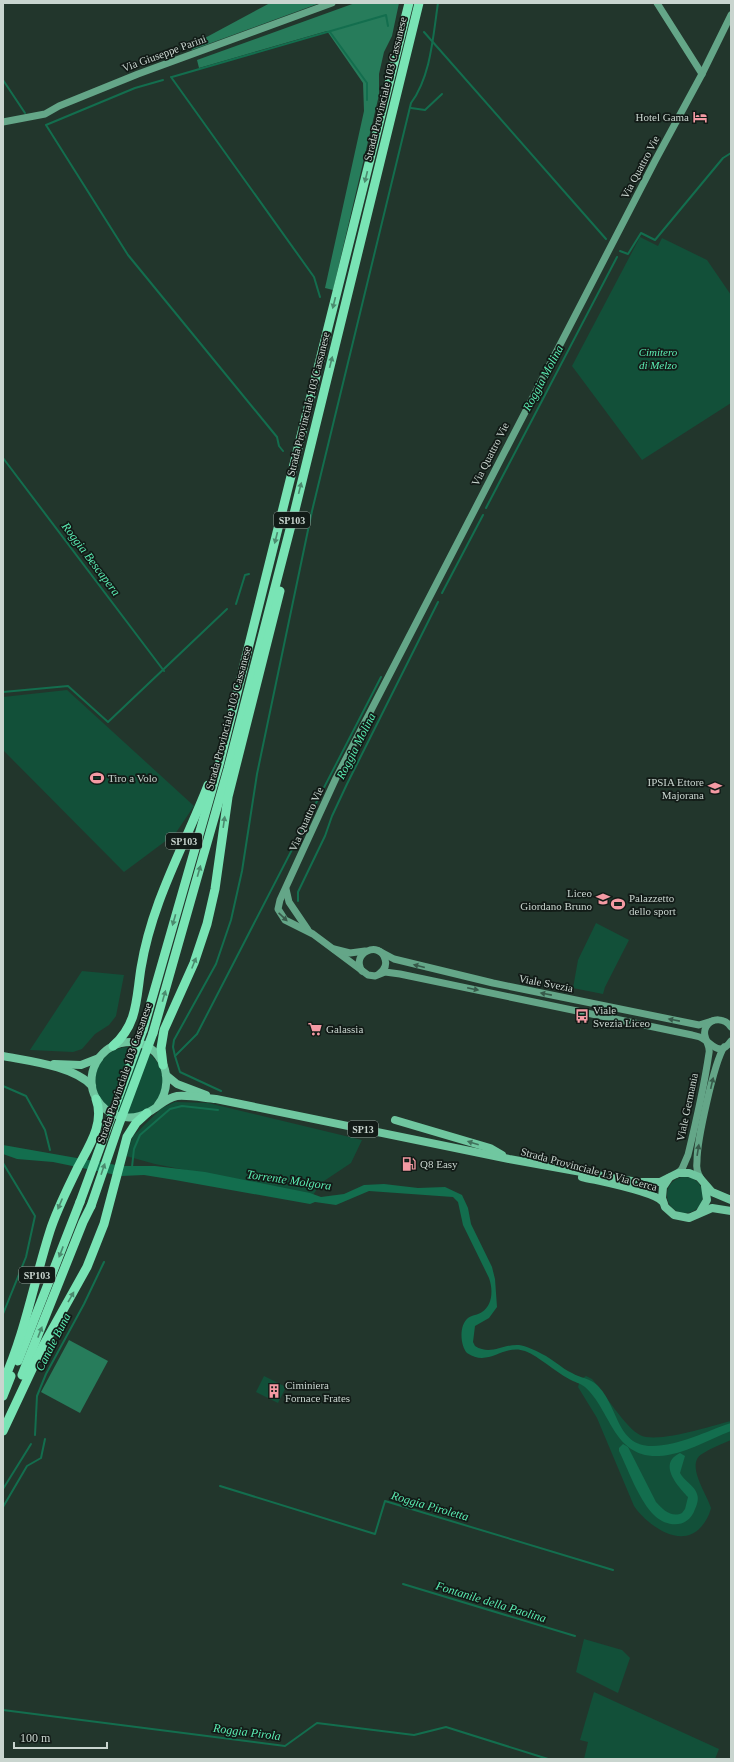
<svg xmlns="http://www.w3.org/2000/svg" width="734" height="1762" viewBox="0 0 734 1762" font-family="'Times New Roman',serif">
<rect width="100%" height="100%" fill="#22362c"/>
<g fill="#125039">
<polygon points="640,237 658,246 662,238 707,260 731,295 731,403 642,460 572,366"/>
<polygon points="67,690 194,806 175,834 124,872 3,750 3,697"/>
<polygon points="596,923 629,940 605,987 603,994 573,988 578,960"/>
<polygon points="82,971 124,975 116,1016 109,1025 95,1034 82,1049 73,1052 30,1050"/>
<circle cx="129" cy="1081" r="34"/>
<polygon points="175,1102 208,1103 362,1140 351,1163 321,1183 313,1195 155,1164 126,1156 133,1136 162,1108"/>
<circle cx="685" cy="1195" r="18"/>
<polygon points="264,1376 286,1387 278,1403 256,1392"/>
<path d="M586 1376 592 1379C604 1393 626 1428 640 1435 657 1444 711 1426 731 1421V1440C722 1444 711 1448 702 1454 685 1464 707 1494 711 1508 709 1516 706 1521 701 1527 681 1550 647 1525 634 1506L597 1418 578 1387 580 1380Z"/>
<polygon points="584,1639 622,1650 630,1658 618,1693 576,1672"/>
<polygon points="594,1692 719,1749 715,1759 584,1759 588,1742 580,1740"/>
</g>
<g fill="#277c5b">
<polygon points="270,3 320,3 192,50 190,46"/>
<polygon points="355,3 399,3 392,36 384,52 379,74 379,95 333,290 325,288 364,111 363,83 327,31 199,68 197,60"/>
<polygon points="69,1340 108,1361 80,1413 41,1392"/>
</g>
<g fill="#136e4e">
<path d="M3 1145 122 1166H155L205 1172 310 1193 321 1197 344 1194 364 1185 384 1184 418 1188 445 1187 462 1195 468 1208 471 1224 492 1267 495 1279 497 1307 489 1318 475 1326 473 1342 475 1346C491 1356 502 1344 519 1345 526 1346 535 1350 542 1354 553 1359 561 1368 572 1373 580 1378 590 1378 597 1385 619 1406 616 1446 652 1446 679 1446 706 1431 731 1423V1431C708 1440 683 1455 659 1456 613 1458 611 1410 585 1387 580 1383 574 1382 569 1379 554 1371 540 1357 525 1351 504 1343 489 1368 467 1353 460 1345 459 1325 468 1318 472 1315 478 1315 482 1312 493 1305 493 1289 489 1278L463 1225 458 1202 453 1197 369 1191 336 1205 315 1202 310 1204 175 1180 144 1175 121 1176 53 1162 17 1159 3 1154Z"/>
<path d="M623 1444 628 1447 656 1502C663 1510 672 1518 682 1513L685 1509 688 1497C678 1486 657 1464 680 1453L685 1456 680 1473C684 1481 695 1486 697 1494 699 1499 697 1505 695 1509 689 1528 668 1528 655 1516 639 1501 629 1471 619 1451V1448Z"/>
</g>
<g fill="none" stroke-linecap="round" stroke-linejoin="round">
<g stroke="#136e4e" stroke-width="2">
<polyline points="330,32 367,83 367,100"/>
<polyline points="424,32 606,239"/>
<polyline points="171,77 314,277 320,297"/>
<polyline points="172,77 386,15 388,26"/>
<polyline points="3,80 25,113"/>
<polyline points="163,80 135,88 46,125 128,255 277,437 279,446 283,451"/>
<polyline points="411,108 425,110 442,94"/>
<polyline points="620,251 628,254 641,233 655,240 723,158 731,153"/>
<polyline points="3,458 164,671"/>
<polyline points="486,508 617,257"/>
<polyline points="442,593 483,515"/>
<polyline points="236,604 245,575 249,574"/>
<polyline points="3,692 68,686 108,722 227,609"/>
<polyline points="298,901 298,892 325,836 332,816 347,784 438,602"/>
<path d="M175 1056 173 1047 174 1040 216 964 231 920 242 871 257 774 312 511 411 103C431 76 433 36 438 3"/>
<polyline points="3,1086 26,1096 45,1130 50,1150"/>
<polyline points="221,1091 180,1072 175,1056 197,1034 381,677"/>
<polyline points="3,1163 35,1216 26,1257 3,1314"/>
<polyline points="132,1167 134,1149 140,1135 170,1109 182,1106 218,1110"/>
<polyline points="35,1435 37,1396 46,1374 84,1304 104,1262"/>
<polyline points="220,1486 375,1534 385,1501 613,1570"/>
<polyline points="3,1489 31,1444"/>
<polyline points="3,1507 27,1466 41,1458 45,1439"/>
<polyline points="403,1584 575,1636"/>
<polyline points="3,1710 285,1746 317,1723 414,1735 446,1727 548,1759"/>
</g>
<g stroke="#64a688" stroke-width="7">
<polyline points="657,3 702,74"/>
<path d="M731 15 702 74 656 159 336 778 280 900 278 909 285 920 313 934 368 975 375 976 385 972 400 974 692 1035C695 1036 699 1036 702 1038 712 1043 719 1058 731 1041"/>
<polyline points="3,122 45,114 59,106 138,74 332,3"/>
<polyline points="286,889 289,902 308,930"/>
<polyline points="334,949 350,953 365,951"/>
<polyline points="379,951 394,959 493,983 699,1025 712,1021"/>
<path d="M362 971C350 953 380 940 385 959 387 965 384 970 380 973"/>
<path d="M677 1174 682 1169 688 1155C696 1122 704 1087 709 1053 711 1044 701 1037 706 1027 712 1017 725 1018 731 1027"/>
<path d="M701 1179C697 1173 696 1168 697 1161 697 1140 714 1063 724 1047"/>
</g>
<g stroke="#70c7a0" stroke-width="8">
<path d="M3 1056C29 1061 74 1066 92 1086"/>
<polyline points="54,1064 81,1065 99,1058"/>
<polyline points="166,1075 177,1084 206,1095"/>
<path d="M158 1105C179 1077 158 1035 121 1043 110 1046 101 1053 96 1063 90 1074 90 1088 96 1098 107 1117 130 1123 149 1112 159 1107 165 1098 177 1096 190 1095 204 1098 216 1099L509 1159 637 1182H660L678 1173H689L699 1177 712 1192 731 1200"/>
<polyline points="395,1120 490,1148 502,1155"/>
<path d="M582 1177C598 1181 654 1191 663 1202"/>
<polyline points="669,1178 663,1187 662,1198 665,1207 674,1215 689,1218 712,1208 731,1211"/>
<polyline points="700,1212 707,1200 705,1186"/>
</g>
<g stroke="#79e4b5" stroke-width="9">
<polyline points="143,1030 219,765 409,3"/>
<polyline points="153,1033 228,769 295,510 419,3"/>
<path d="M113 1046C138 1024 136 999 141 968 152 901 184 847 208 785"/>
<polyline points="163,1065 161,1048 164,1030 194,963 207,924 215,889 228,797 280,591"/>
<polyline points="18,1361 80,1202"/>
<polyline points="22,1375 83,1222 91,1206"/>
<path d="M3 1382C25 1334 34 1281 50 1231 57 1209 68 1188 78 1167 89 1146 105 1123 96 1099"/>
<polyline points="3,1396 11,1376"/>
<polyline points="3,1431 43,1346 87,1267 104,1224 127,1137 136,1123 147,1113"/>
</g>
<g stroke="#79e4b5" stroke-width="9">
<polyline points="80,1202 143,1030"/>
<polyline points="91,1206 118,1127 153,1033"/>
</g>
</g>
<defs><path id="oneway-solid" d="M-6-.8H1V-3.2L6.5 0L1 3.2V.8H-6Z"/></defs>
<g fill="#4b8a6e">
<use href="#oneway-solid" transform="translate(366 177) rotate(104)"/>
<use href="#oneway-solid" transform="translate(334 303) rotate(104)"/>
<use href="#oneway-solid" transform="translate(331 362) rotate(-76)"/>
<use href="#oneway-solid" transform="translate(300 488) rotate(-76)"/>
<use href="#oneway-solid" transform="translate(276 538) rotate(104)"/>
<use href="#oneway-solid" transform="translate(224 822) rotate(-82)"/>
<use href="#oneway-solid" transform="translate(199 871) rotate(-74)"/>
<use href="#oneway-solid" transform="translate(174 920) rotate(106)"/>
<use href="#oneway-solid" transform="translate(194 963) rotate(-68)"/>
<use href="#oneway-solid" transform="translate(164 996) rotate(-74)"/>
<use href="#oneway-solid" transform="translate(103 1169) rotate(-71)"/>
<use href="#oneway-solid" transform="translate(60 1204) rotate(113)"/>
<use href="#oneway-solid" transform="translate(61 1252) rotate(111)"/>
<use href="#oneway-solid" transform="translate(71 1297) rotate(-60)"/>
<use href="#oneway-solid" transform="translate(40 1332) rotate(-69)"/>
</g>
<g fill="#375a4a">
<use href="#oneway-solid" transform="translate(283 917) rotate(43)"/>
<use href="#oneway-solid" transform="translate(419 966) rotate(-166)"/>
<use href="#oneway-solid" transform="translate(473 989) rotate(12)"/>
<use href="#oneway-solid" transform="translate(546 994) rotate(-169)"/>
<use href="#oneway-solid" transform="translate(674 1020) rotate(-169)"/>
<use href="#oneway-solid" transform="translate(712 1083) rotate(-77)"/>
<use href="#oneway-solid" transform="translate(698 1150) rotate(-81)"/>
</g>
<use fill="#41715c" href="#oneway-solid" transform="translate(473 1143) rotate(-163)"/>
<defs>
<symbol id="hotel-bare" viewBox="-9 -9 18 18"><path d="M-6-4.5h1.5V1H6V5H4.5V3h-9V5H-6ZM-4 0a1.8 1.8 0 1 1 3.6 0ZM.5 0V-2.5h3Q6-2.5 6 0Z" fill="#f49aa3" stroke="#121b17" stroke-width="2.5" paint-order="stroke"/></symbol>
<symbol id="stadium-bare" viewBox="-9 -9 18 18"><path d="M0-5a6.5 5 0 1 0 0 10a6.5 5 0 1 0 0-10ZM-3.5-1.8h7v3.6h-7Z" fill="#f49aa3" stroke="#121b17" stroke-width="2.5" paint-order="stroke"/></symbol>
<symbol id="school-bare" viewBox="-9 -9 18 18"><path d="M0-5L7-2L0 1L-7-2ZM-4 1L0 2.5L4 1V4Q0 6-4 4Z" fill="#f49aa3" stroke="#121b17" stroke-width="2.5" paint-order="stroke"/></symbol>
<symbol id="bus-bare" viewBox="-9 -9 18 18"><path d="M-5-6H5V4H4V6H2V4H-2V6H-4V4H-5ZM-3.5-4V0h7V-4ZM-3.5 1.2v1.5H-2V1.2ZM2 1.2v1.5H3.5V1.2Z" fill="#f49aa3" stroke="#121b17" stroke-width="2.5" paint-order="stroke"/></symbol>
<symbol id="supermarket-bare" viewBox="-9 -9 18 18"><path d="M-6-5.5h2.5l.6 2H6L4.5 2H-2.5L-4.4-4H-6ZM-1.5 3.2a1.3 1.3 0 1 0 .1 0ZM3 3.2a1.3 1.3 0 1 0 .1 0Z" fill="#f49aa3" stroke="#121b17" stroke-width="2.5" paint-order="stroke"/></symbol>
<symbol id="fuel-bare" viewBox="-9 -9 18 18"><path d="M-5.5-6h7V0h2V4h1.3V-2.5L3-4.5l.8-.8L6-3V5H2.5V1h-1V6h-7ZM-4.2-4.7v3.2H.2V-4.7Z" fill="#f49aa3" stroke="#121b17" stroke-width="2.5" paint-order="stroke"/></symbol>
<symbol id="building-bare" viewBox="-9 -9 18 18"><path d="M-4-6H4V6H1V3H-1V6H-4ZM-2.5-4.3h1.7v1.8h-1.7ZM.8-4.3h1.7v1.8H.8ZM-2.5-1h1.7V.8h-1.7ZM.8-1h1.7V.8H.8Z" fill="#f49aa3" stroke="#121b17" stroke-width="2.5" paint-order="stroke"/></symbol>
</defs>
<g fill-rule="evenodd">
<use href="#hotel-bare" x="690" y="107" width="20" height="20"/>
<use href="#stadium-bare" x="87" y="768" width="20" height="20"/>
<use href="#school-bare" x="705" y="778" width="20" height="20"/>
<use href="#school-bare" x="593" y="889" width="20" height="20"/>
<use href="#stadium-bare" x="608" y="894" width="20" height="20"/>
<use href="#bus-bare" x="572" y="1006" width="20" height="20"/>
<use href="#supermarket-bare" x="305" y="1019" width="20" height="20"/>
<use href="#fuel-bare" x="399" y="1154" width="20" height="20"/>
<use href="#building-bare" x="264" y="1381" width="20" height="20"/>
</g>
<g text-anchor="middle" stroke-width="3.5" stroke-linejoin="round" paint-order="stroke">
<g fill="#121b17" stroke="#929d98" stroke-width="1">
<rect x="274" y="512" width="36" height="16" rx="3"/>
<rect x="166" y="833" width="36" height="16" rx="3"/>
<rect x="348" y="1121" width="30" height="16" rx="3"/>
<rect x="19" y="1267" width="36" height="16" rx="3"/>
</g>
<g font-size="10" font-weight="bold" fill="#c9d5cf">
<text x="292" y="524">SP103</text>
<text x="184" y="845">SP103</text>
<text x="363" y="1133">SP13</text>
<text x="37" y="1279">SP103</text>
</g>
<g font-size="11" fill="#c9d5cf" stroke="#121b17">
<text transform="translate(164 53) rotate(-20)" y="4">Via Giuseppe Parini</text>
<text transform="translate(385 89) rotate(-76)" y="4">Strada Provinciale 103 Cassanese</text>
<text transform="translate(640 167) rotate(-62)" y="4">Via Quattro Vie</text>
<text transform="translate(308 404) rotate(-76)" y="4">Strada Provinciale 103 Cassanese</text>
<text transform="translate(490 454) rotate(-63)" y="4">Via Quattro Vie</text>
<text transform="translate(228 718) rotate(-75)" y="4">Strada Provinciale 103 Cassanese</text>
<text transform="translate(306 819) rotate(-66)" y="4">Via Quattro Vie</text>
<text transform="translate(546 983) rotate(11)" y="4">Viale Svezia</text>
<text transform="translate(124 1073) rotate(-71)" y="4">Strada Provinciale 103 Cassanese</text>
<text transform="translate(687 1107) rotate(-78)" y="4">Viale Germania</text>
<text transform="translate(589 1169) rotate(15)" y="4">Strada Provinciale 13 Via Cerca</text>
</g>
<g font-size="11" fill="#c9d5cf" stroke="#121b17" text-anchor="start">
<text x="689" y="121" text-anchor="end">Hotel Gama</text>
<text x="108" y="782">Tiro a Volo</text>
<text x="704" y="786" text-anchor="end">IPSIA Ettore<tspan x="704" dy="13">Majorana</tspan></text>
<text x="592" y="897" text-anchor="end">Liceo<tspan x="592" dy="13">Giordano Bruno</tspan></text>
<text x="629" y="902">Palazzetto<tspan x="629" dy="13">dello sport</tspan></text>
<text x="593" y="1014">Viale<tspan x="593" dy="13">Svezia Liceo</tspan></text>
<text x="326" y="1033">Galassia</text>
<text x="420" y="1168">Q8 Easy</text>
<text x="285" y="1389">Ciminiera<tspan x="285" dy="13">Fornace Frates</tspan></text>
</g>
<g font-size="11" font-style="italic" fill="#5cedb3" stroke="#121b17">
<text x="658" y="356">Cimitero<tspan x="658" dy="13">di Melzo</tspan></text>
</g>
<g font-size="12" font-style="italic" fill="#5aecb2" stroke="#121b17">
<text transform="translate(543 378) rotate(-62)" y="4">Roggia Molina</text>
<text transform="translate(91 559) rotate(53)" y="4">Roggia Bescapera</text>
<text transform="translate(356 746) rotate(-63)" y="4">Roggia Molina</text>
<text transform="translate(289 1180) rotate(8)" y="4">Torrente Molgora</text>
<text transform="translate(53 1342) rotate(-63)" y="4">Canale Buna</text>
<text transform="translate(430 1506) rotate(16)" y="4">Roggia Piroletta</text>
<text transform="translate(491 1602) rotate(17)" y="4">Fontanile della Paolina</text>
<text transform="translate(247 1732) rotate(7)" y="4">Roggia Pirola</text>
</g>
</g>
<rect width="734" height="1762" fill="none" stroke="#c9d5cf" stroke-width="8"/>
<path d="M14 1742v6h93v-6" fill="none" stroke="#c9d5cf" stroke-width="2"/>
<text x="20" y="1742" font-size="12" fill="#c9d5cf" stroke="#121b17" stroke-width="3" paint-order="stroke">100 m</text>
</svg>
